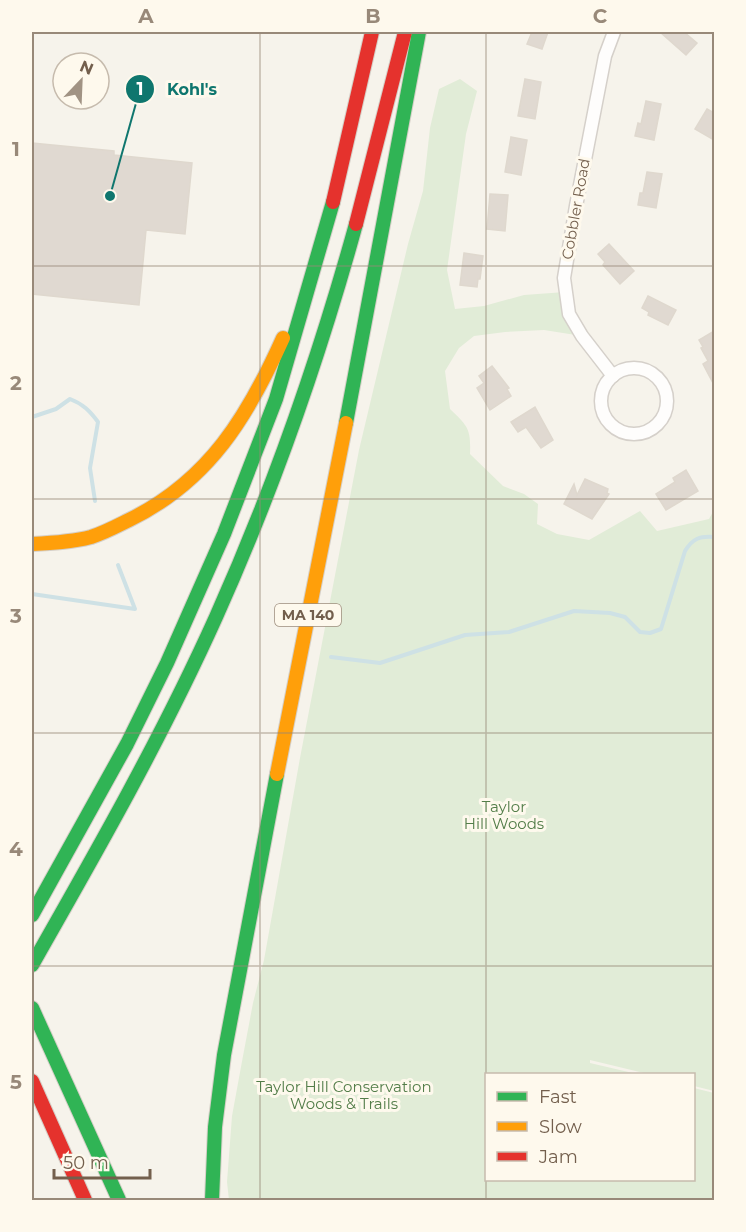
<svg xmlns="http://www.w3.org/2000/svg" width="746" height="1232" viewBox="0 0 746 1232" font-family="Montserrat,sans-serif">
<rect width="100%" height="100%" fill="#f6f3eb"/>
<path fill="#e1ecd7" d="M460 79 477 91 466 134 447 270 455 309 484 306 524 295 565 292 582 336 544 330 505 332 474 336 459 348 445 371 450 409C468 426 471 429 470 454L503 486 524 494 538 504 537 524 557 534 589 540 640 511 657 531 709 519 714 510V1091L694 1086V1074H648L590 1060V1063L637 1074H486V1180H694V1088L714 1093V1200H229L227 1182 232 1116 243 1056 253 1003 264 960 300 758 359 450 408 244 423 191 430 128 439 89Z"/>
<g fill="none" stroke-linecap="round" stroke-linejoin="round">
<g stroke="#cee1e5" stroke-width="4">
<path d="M32 417 56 409 70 399C83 404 90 411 98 422L90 468 95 501"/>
<polyline points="32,594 135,609 118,565"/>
<path d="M331 657 380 663 465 635 509 632 574 611 610 613 625 617 640 632 650 633 661 629 685 551C693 538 700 536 714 537"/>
</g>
</g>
<g fill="#e0d9d1" stroke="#dfd8ce" stroke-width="1.5">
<polygon points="532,32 548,32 542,49 527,44"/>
<polygon points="660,32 684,32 697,43 686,55"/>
<polygon points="525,79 541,82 535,119 518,116"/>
<polygon points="646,101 661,104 654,140 635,136 638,123 641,124"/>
<polygon points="707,109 714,113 714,140 695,129"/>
<polygon points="511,137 527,140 521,175 505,172"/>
<polygon points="32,143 114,151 114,155 192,163 185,234 146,230 139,305 32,294"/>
<polygon points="647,172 662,174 656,208 638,205 640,193 643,193"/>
<polygon points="490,194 508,195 505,231 487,229"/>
<polygon points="609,244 634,271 620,284 603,265 605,262 598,254"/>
<polygon points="464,253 483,256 480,279 478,279 477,287 460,285"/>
<polygon points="648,296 676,310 668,325 648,315 649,312 642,308"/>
<polygon points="714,331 714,385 703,364 708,361 701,348 703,347 699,340"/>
<polygon points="492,366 509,388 507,389 511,396 490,410 477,388 484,383 479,376"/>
<polygon points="535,407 553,440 541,448 526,427 518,432 511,422"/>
<polygon points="686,470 698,491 666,510 656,494 675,482 673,478"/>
<polygon points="585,479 608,489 607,493 609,494 592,519 564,504 574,484 577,495"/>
</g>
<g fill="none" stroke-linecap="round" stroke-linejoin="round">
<defs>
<g id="street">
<circle cx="634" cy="401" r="33"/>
<polyline points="613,376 582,336 569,314 564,278 576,206 605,56 614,32"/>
</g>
<g id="fast">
<polyline points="346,423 419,32"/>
<polyline points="32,915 127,744 167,663 224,534 276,399 333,202"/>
<path d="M32 965C97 851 162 737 216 617 273 490 319 358 356 224"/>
<polyline points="32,1008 119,1200"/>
<polyline points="212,1200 215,1127 224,1055 277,774"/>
</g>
<g id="slow">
<path d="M32 544C52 543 72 542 91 537 104 533 117 526 129 520 209 481 248 416 283 338"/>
<polyline points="277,774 346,423"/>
</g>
<g id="jam">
<polyline points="333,202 372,32"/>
<polyline points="356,224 405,32"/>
<polyline points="32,1081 85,1200"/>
</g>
</defs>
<use href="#street" stroke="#d5d0ca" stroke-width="15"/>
<use href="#fast" stroke="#d5cfc7" stroke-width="16"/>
<use href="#slow" stroke="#d5cfc7" stroke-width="16"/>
<use href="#jam" stroke="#d5cfc7" stroke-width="16"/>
<use href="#street" stroke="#fefdfc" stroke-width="12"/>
<use href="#fast" stroke="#30b455" stroke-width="14"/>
<use href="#slow" stroke="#ff9f0a" stroke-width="14"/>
<use href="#jam" stroke="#e5322d" stroke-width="14"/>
</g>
<path fill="none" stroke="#988979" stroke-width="1.5" stroke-opacity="0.55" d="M260 32V1200M486 32V1200M32 266H714M32 499H714M32 733H714M32 966H714"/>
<g text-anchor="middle" stroke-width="6" stroke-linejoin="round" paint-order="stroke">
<rect fill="#fef9ed" stroke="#9d8d7d" stroke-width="1.5" x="275" y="604" width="66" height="22" rx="4.5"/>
<g font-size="14" font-weight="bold" fill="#735f4d">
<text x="308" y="620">MA 140</text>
</g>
<g font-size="15" fill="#735f4d" stroke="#fef9ed">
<text transform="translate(576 209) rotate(-80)" y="5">Cobbler Road</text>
</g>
<g font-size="15" fill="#537d49" stroke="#fef9ed">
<text x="504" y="812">Taylor<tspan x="504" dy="17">Hill Woods</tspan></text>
<text x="344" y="1092">Taylor Hill Conservation<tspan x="344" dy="17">Woods &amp; Trails</tspan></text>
</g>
</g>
<path fill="none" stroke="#0f766e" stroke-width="2" d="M110 196L140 89"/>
<g fill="#0f766e" stroke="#fef9ed" stroke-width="2">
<circle cx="110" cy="196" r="6"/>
<circle cx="140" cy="89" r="15"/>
</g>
<g font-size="18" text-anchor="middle" font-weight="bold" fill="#fff">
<text x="140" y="95">1</text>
</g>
<g font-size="16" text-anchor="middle" font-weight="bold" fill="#0f766e" stroke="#fef9ed" stroke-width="6" stroke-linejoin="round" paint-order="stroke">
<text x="192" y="95">Kohl's</text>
</g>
<rect width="746" height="1232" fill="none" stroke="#fef9ed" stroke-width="66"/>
<rect x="485" y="1073" width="210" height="108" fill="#fef9ed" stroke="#c6bbad" stroke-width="1.5"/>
<rect x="497" y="1092" width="30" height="9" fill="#30b455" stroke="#c6bbad" stroke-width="1.5"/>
<text x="539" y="1103" font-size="18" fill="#735f4d">Fast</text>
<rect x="497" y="1122" width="30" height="9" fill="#ff9f0a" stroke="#c6bbad" stroke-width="1.5"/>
<text x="539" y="1133" font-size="18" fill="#735f4d">Slow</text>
<rect x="497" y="1152" width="30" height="9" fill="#e5322d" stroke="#c6bbad" stroke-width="1.5"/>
<text x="539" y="1163" font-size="18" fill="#735f4d">Jam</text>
<g transform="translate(81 81) rotate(23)"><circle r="28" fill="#fef9ed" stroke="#c6bbad" stroke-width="1.5"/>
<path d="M0-4.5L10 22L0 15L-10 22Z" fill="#a19384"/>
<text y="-9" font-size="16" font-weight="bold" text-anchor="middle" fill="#735f4d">N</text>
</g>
<path d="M54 1169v9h96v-9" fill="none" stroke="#735f4d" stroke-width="3"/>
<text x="63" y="1169" font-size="18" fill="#735f4d" stroke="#fef9ed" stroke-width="4.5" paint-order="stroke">50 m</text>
<rect x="33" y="33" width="680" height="1166" fill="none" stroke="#988979" stroke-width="2"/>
<g font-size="20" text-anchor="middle" font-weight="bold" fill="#988979">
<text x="146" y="23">A</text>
<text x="373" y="23">B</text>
<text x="600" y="23">C</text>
<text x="16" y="156">1</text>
<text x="16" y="390">2</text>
<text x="16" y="623">3</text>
<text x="16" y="856">4</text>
<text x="16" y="1089">5</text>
</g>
</svg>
